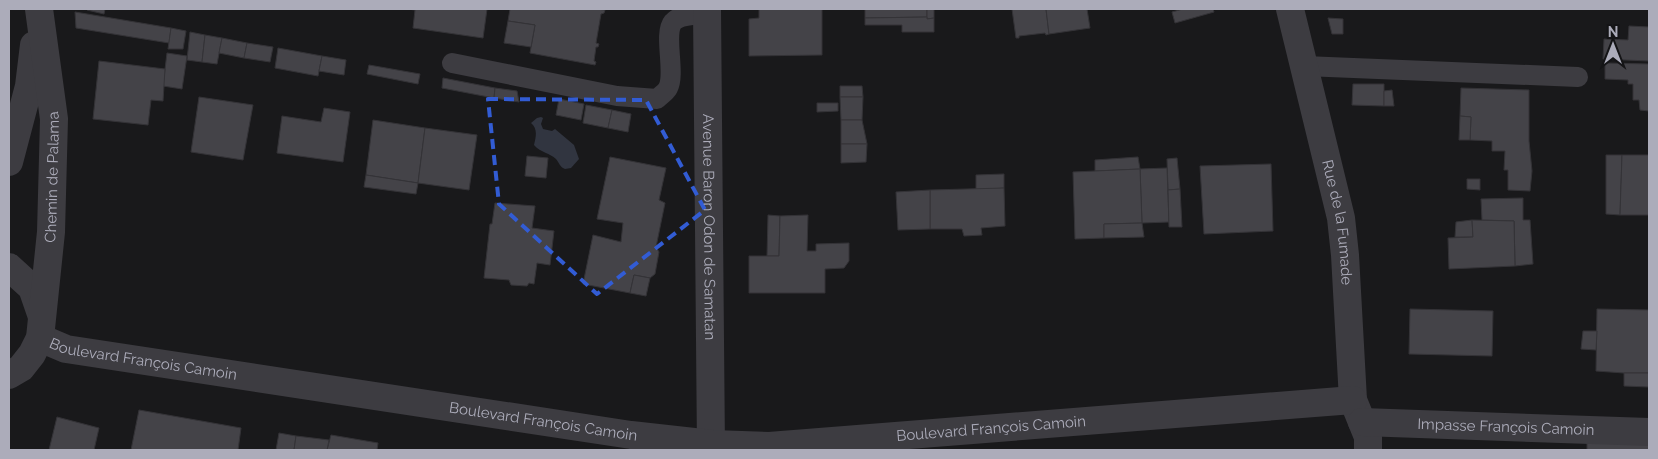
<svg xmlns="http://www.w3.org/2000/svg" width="1658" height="459" viewBox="0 0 1658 459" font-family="Raleway,sans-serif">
<rect width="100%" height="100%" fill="#19191b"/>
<path fill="#313540" d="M541 117 543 118 541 124 543 129 552 131 555 129 574 145 579 159 571 168 565 169C559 166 560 164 556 159 550 153 541 153 534 145 536 137 538 129 531 123L537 118Z"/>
<g fill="#444348" stroke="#343337">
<polygon points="87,9 105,9 104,14 87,10"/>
<polygon points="407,9 487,9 483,38 413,28 415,10"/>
<polygon points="510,9 596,9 605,10 604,13 601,14 596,43 599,44 598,47 596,47 594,61 596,62 595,65 530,53 535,25 508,21"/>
<polygon points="759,9 822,9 822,55 749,56 749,19 759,18"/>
<polygon points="865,9 927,9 927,17 865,18"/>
<polygon points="927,9 934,9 934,18 927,19"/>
<polygon points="1012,9 1048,9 1046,9 1049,34 1046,35 1045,33 1019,36 1019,38 1016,38"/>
<polygon points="1046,9 1087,9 1090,28 1049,34"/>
<polygon points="1183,9 1213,9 1214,12 1175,23 1172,12"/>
<polygon points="75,12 171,28 169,43 76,28"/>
<polygon points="927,17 927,19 934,18 934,32 902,32 902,25 865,25 865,18"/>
<polygon points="1328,18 1343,19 1343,34 1332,34"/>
<polygon points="508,21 535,25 531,47 504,43"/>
<polygon points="1629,26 1649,27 1649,61 1603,59 1604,39 1628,40"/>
<polygon points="171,28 186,31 183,49 168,49"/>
<polygon points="190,32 205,35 202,62 187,60"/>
<polygon points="205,35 222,38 217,64 202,62"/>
<polygon points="222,38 247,43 244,58 219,53"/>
<polygon points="247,43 273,47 270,62 244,58"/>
<polygon points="278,48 322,56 318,76 275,68"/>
<polygon points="167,53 187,56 182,89 163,86"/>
<polygon points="322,56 346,60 344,75 319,71"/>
<polygon points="99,61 165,69 163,101 151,100 148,125 93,119"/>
<polygon points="1605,63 1649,64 1649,111 1640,110 1639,100 1633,100 1633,84 1628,84 1628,80 1605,79"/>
<polygon points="369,65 420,74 418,84 367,74"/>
<polygon points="443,78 495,88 494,98 442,88"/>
<polygon points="1353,84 1384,84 1384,106 1352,105"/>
<polygon points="840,86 862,86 863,97 840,97"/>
<polygon points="495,88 517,91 519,102 494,98"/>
<polygon points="1461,88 1529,90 1529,141 1532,171 1530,191 1508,190 1508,170 1504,170 1505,151 1492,151 1492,141 1470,140 1471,117 1460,116"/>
<polygon points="1392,90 1394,106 1384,106 1384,91"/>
<polygon points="199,97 253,105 243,160 191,152"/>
<polygon points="840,97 863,97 862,120 841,120"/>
<polygon points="559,99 584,104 581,120 556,115"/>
<polygon points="817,103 838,103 838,111 817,112"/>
<polygon points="586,105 612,110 608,128 583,123"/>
<polygon points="324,108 350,112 343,162 277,153 282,116 321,122"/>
<polygon points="612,110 631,114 628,132 608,128"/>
<polygon points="1460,116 1471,117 1470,140 1459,140"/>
<polygon points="373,120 425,128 418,183 366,175"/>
<polygon points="841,120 862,120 867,144 841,144"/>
<polygon points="425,128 477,135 469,190 418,183"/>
<polygon points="841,144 867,144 866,162 841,163"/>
<polygon points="1606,155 1622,155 1620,215 1606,214"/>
<polygon points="1622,155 1649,155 1649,215 1620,215"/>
<polygon points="527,156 548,158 546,178 525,176"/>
<polygon points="610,157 666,168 659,200 665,203 656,247 659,252 655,274 650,278 634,275 630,293 583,284 593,235 621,242 623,223 597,219"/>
<polygon points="1138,157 1140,169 1095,171 1095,160"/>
<polygon points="1177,158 1180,189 1168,190 1167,159"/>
<polygon points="1271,164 1273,231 1204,234 1200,166"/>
<polygon points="1167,168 1169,222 1142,223 1140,169"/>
<polygon points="1140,169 1142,223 1104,224 1104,238 1075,239 1073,172"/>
<polygon points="1004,174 1004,188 976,190 976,175"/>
<polygon points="366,175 418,183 416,194 364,187"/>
<polygon points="1467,179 1480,179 1480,190 1467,189"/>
<polygon points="1004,188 1005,226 981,228 982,235 964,236 962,229 930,229 930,190"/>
<polygon points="1180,189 1182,227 1169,227 1168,190"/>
<polygon points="930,190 930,229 898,230 896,192"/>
<polygon points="1523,198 1523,220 1530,220 1533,264 1515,266 1514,221 1482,220 1481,199"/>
<polygon points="495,203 535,206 532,228 554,231 550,265 537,263 534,284 529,283 527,286 511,285 509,280 484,278 490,224 492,224"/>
<polygon points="768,215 780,216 779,256 767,256"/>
<polygon points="808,215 807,251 816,251 816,244 849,243 849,261 844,268 825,269 825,293 749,293 749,256 779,256 780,216"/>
<polygon points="1472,220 1473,237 1455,237 1456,222"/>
<polygon points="1472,220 1514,221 1515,266 1449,269 1448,238 1473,237"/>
<polygon points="1142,223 1144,237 1104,238 1104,224"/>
<polygon points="634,275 650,278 646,296 630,293"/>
<polygon points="1410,309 1493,311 1492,356 1409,354"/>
<polygon points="1597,309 1649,310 1649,373 1624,373 1596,371"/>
<polygon points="1583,331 1597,331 1596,350 1581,349"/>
<polygon points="1624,373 1649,373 1649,387 1624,386"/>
<polygon points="139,410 241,428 238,450 131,450"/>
<polygon points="57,417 99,428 94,450 49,450"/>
<polygon points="279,433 296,436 294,450 276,450"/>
<polygon points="331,435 378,443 377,450 327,450"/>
<polygon points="296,436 329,440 327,450 294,450"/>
<polygon points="1587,440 1649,442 1649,450 1587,450"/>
</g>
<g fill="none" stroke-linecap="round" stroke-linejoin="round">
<g stroke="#3d3c41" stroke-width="20">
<path d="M452 63 617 96 657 99C660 96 666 92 668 88 676 73 663 34 673 22 680 14 698 15 707 14"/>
<polyline points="1304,66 1578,77"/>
</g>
<g stroke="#3d3c41" stroke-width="28">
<path id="s1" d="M707 9 711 450"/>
<path id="s2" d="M1290 9 1341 218 1345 255 1353 400 1368 437V450"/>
<polyline points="9,162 29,86 34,45"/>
<polyline points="9,267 32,288 41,314"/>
<path id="s3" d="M40 338 66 349 631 435 712 444 769 446 1353 400"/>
<path id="s4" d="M9 375 21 368 32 354 40 338 51 232 54 119 39 9"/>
<path id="s5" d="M1362 422 1649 432"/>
</g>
</g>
<path fill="none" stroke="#325cd4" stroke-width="4" stroke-dasharray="10 6" stroke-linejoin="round" d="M488 99 646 100 705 210 597 294 499 204Z"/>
<g text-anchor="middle" stroke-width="4" stroke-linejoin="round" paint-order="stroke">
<g font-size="15" fill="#acacba" stroke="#141416">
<text dy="5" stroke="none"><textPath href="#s4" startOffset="211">Chemin de Palama</textPath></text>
<text dy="5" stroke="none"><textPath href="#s2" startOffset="219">Rue de la Fumade</textPath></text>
<text dy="5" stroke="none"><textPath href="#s1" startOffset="218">Avenue Baron Odon de Samatan</textPath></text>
<text dy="5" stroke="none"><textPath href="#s3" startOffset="106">Boulevard François Camoin</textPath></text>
<text dy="5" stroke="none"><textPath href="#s3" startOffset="511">Boulevard François Camoin</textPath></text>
<text dy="5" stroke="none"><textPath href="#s5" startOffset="144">Impasse François Camoin</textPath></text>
<text dy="5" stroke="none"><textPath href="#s3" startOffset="961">Boulevard François Camoin</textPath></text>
</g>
</g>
<rect width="1658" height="459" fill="none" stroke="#acacba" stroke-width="20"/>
<g transform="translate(1613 45)" stroke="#141416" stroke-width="4" paint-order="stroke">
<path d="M0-4L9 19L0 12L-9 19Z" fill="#acacba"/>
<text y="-8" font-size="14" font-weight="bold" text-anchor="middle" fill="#acacba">N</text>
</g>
</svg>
